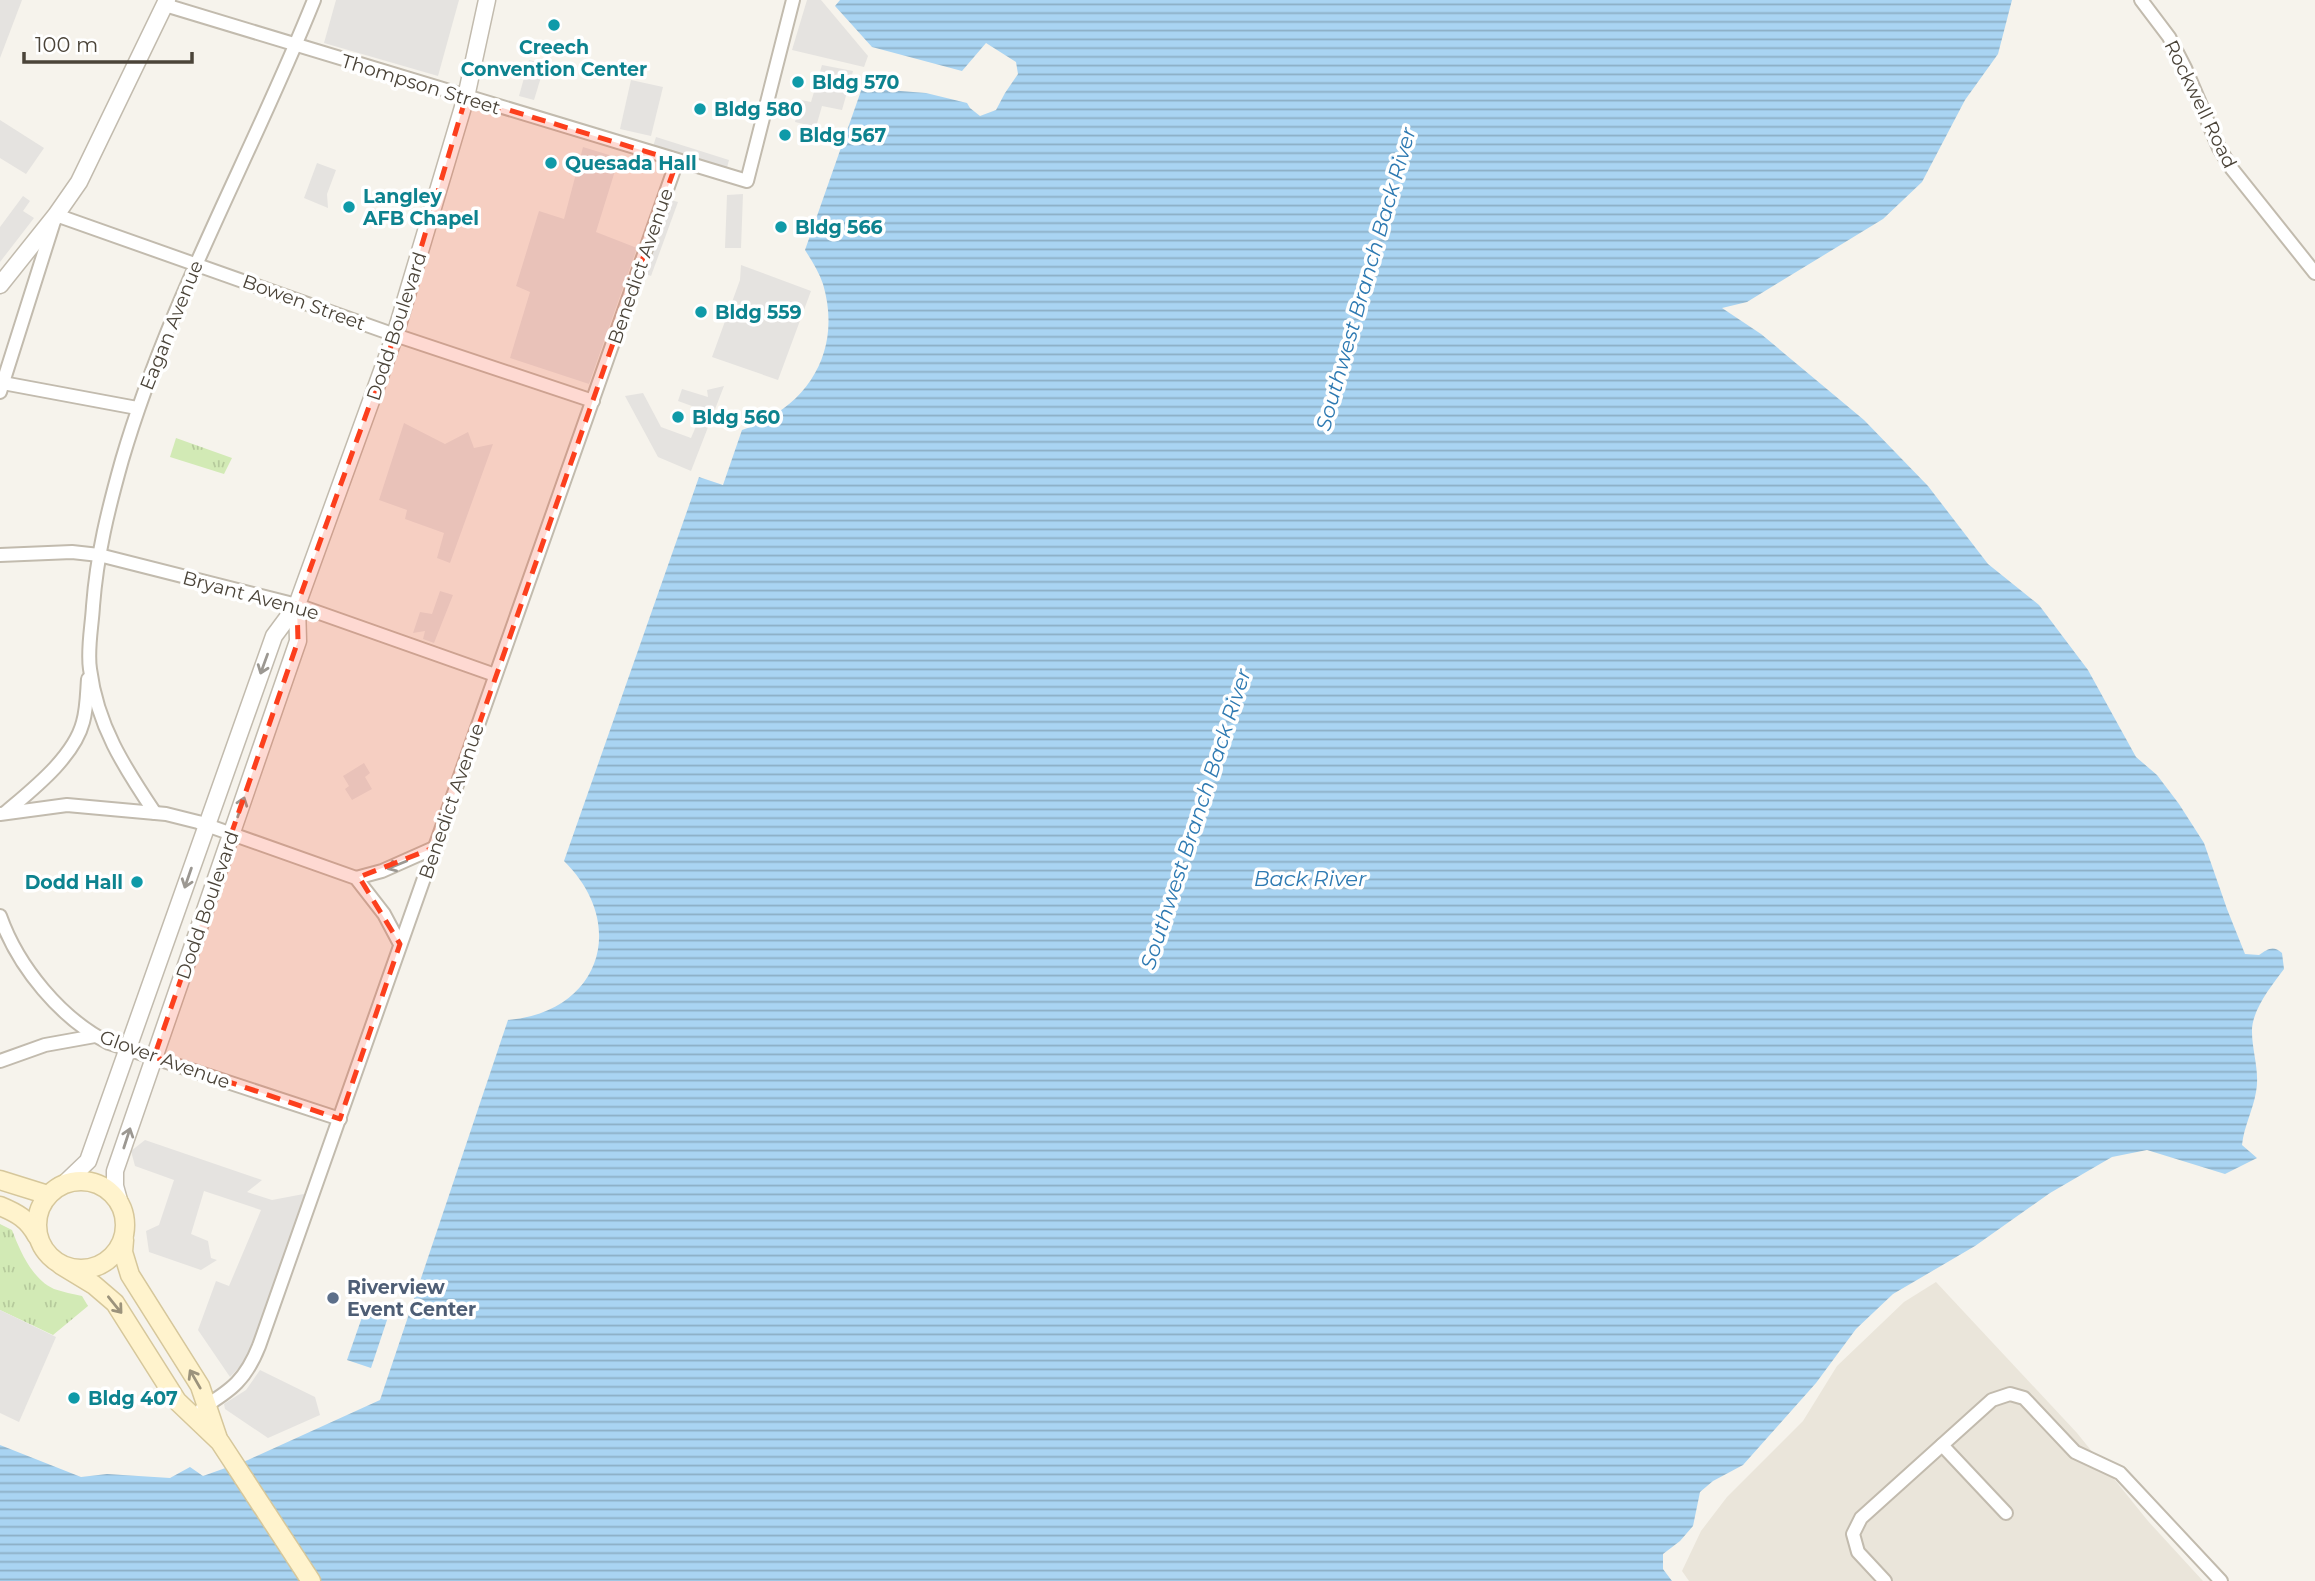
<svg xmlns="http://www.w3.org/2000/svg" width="2315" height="1581" viewBox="0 0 2315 1581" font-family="Montserrat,sans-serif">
<defs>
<pattern id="park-tufts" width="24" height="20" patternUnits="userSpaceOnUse" patternTransform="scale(1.75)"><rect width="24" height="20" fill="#d2eab5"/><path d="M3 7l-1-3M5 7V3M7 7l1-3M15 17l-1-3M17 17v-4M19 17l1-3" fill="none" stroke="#b6ca9c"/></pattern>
<pattern id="water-rules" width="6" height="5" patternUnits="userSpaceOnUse" patternTransform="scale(1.75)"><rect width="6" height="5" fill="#a9d4f2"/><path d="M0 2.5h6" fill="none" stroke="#8caec5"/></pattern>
</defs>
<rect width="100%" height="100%" fill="#f6f3ec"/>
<polygon fill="#eae5da" points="1936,1282 2077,1433 2148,1521 2203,1581 1689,1581 1682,1571 1701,1531 1727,1497 1803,1421 1837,1366 1904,1302"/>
<g fill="url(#park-tufts)">
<polygon points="176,438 232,458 224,474 170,457"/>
<path d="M0 1224 12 1230C20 1251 32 1279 54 1289 63 1292 73 1294 82 1296L88 1306 53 1335 0 1310Z"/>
</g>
<g fill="#e5e3e0">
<polygon points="0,0 22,0 0,58"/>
<polygon points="336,0 459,0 438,76 324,43"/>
<polygon points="807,0 821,0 868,56 864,67 792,50"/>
<polygon points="529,60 545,64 534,100 519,96"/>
<polygon points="822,65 853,71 842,110 822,106 816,127 795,122 801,100 811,102"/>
<polygon points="631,80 663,87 651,136 620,129"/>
<polygon points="0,120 44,148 26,174 0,158"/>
<polygon points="656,137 729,160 725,175 651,153"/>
<polygon points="583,147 619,158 596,232 637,248 589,384 510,358 530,292 516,286 539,211 564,219"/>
<polygon points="317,163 336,170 327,194 328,208 304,198"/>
<polygon points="743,194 741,248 725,248 727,195"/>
<polygon points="23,196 30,201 23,211 34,218 0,262 0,227"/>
<polygon points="664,198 678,202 651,276 638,271"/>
<polygon points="741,265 811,291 778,380 712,357 740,280"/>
<polygon points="724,386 691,471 658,457 625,396 643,393 661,427 691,438 703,410 678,401 682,389 708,397 707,390"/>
<polygon points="404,423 445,444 468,432 474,448 493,444 450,563 437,558 444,533 405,519 407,510 379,500"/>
<polygon points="440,591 453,595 434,643 423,639 425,631 413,633 420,612 432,614"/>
<polygon points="364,763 370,773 365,777 372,789 352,800 345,789 349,786 343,776"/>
<polygon points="145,1140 262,1180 247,1192 272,1200 309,1193 250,1356 230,1377 198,1330 216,1281 229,1286 261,1210 204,1191 191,1234 208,1241 211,1258 217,1260 201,1270 149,1252 146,1231 159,1225 174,1180 135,1166 131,1151"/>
<polygon points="0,1310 56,1337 19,1422 0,1413"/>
<polygon points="260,1370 315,1397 320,1415 268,1438 225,1409 224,1404 246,1390"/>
</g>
<g fill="url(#water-rules)">
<path d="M840 0H2012L1998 54 1965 100 1922 182 1883 219 1747 302 1722 308 1761 334 1864 420 1928 486 1988 564 2039 605 2088 670 2136 757 2157 775 2179 804 2204 843 2227 909 2245 954 2259 955C2268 949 2273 945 2282 953L2284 969C2272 985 2251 1011 2252 1032 2252 1051 2260 1072 2256 1092 2253 1110 2244 1126 2242 1145L2257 1158 2225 1174 2147 1150 2112 1157 2050 1193 1975 1246 1893 1294 1856 1329 1816 1383 1743 1465 1713 1481 1700 1492 1693 1526 1680 1541 1663 1554V1569L1672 1581H0V1445L81 1477 107 1474 170 1478 190 1467 203 1476 248 1460 380 1400 508 1020C600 1012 629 925 564 861L699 477 723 485 742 430C807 408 843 352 823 284 819 272 812 261 805 250L862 88 926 93 967 103 970 108 980 116 996 110 1005 93 1018 74 1016 62 986 43 962 71 872 47 835 6Z"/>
<polygon points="367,1303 390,1311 371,1368 347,1360"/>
</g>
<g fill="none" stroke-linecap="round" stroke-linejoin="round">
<defs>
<g id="minor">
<polyline points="2141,0 2169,37 2185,68 2219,148 2232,169 2315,273"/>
<polyline points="165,5 747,181 793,0"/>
<polyline points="3,383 137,408"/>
<polyline points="0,392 56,215 395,335 593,401"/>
<polyline points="0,555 72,552 99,555 297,605 495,675"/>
<path d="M6 812C33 789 74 757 83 722 87 708 87 692 88 679"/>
<path d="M155 813C124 767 97 725 90 669 87 649 92 626 93 606 97 554 108 510 122 460 169 300 252 155 314 0"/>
<polyline points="0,814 67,805 166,814 198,822 356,878 384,914 400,944"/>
<polyline points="356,878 382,871 436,847"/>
<path d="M0 916C18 967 61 1019 109 1043L340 1119"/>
<polyline points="0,1061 45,1045 95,1036"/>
<path d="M202 1408C232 1390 246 1379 259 1346L677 161"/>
<polyline points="1942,1445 2006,1513"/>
<polyline points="1885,1581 1858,1552 1853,1534 1861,1518 1992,1400 2010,1394 2024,1398 2075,1452 2120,1473 2221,1581"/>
</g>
<g id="tertiary">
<polyline points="0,285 56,215 79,182 167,0"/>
<polyline points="64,1184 88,1161 274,636 297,605 395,335 466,97 487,0"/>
<polyline points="120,1204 115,1186 115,1171 298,641 297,605"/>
</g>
<g id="secondary">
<polyline points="0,1180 48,1195"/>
<circle cx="81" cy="1225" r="44"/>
<path d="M0 1206C17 1213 28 1219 37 1236"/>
<polyline points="124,1240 123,1252 130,1275 200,1386 218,1439"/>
<polyline points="61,1265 94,1285 115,1303 177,1401 220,1442 311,1581"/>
</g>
</defs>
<use href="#minor" stroke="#c2bbae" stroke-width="16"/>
<use href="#tertiary" stroke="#c2bbae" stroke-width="19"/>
<use href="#secondary" stroke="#d6c79b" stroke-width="21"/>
<use href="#minor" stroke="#fff" stroke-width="12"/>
<use href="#tertiary" stroke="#fff" stroke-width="16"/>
<use href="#secondary" stroke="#fff3cd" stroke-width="18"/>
</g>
<defs><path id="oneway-shaft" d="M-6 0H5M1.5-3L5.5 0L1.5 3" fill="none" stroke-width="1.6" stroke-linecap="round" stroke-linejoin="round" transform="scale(1.75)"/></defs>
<g stroke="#9c9892">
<use href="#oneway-shaft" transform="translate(264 664) rotate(110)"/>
<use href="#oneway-shaft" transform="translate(241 807) rotate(-71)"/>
<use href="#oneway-shaft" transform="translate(397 865) rotate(158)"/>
<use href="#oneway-shaft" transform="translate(188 878) rotate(109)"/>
<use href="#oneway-shaft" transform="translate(127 1138) rotate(-72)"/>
</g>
<g stroke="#9c937c">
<use href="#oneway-shaft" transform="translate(115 1305) rotate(51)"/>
<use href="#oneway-shaft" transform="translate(195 1379) rotate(-120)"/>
</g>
<path fill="#fc3f1d" fill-opacity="0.2" stroke="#fc3f1d" stroke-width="5" stroke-dasharray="14 9" stroke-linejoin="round" d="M466 97 677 161 436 847 359 877 400 944 340 1119 154 1057 298 641 297 605 395 335Z"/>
<g fill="#0f9aa8" stroke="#fff" stroke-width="2.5">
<circle cx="554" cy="25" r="7"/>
<circle cx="798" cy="82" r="7"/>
<circle cx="700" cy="109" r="7"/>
<circle cx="785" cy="135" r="7"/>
<circle cx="551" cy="163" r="7"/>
<circle cx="349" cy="207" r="7"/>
<circle cx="781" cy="227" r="7"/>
<circle cx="701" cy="312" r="7"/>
<circle cx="678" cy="417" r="7"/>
<circle cx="137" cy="882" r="7"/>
<circle cx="74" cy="1398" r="7"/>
</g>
<circle fill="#5c6f8a" stroke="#fff" stroke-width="2.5" cx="333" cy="1298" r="7"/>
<g text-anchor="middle" stroke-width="7" stroke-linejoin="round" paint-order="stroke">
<g font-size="19" font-weight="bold" fill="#0d838f" stroke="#fff" text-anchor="start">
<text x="554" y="54" text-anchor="middle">Creech<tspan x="554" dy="22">Convention Center</tspan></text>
<text x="812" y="89">Bldg 570</text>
<text x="714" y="116">Bldg 580</text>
<text x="799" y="142">Bldg 567</text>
<text x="565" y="170">Quesada Hall</text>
<text x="363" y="203">Langley<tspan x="363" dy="22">AFB Chapel</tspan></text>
<text x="795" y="234">Bldg 566</text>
<text x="715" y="319">Bldg 559</text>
<text x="692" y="424">Bldg 560</text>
<text x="123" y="889" text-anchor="end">Dodd Hall</text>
<text x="88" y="1405">Bldg 407</text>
</g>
<g font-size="19" fill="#4b4439" stroke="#fff">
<text transform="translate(421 84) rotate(17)" y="7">Thompson Street</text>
<text transform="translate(2201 104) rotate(64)" y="7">Rockwell Road</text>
<text transform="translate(640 266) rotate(-71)" y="7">Benedict Avenue</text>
<text transform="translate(304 302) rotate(20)" y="7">Bowen Street</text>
<text transform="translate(171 325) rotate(-68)" y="7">Eagan Avenue</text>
<text transform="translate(396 326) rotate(-72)" y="7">Dodd Boulevard</text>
<text transform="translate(251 595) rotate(15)" y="7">Bryant Avenue</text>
<text transform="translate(451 801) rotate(-71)" y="7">Benedict Avenue</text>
<text transform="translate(207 905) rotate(-71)" y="7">Dodd Boulevard</text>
<text transform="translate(165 1059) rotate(20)" y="7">Glover Avenue</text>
</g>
<g font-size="19" font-weight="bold" fill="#4e5e75" stroke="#fff" text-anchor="start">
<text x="347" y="1294">Riverview<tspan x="347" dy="22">Event Center</tspan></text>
</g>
<g font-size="21" font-style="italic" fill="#2e7ab2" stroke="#fff">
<text transform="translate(1366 279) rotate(-74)" y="7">Southwest Branch Back River</text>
<text transform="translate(1196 819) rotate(-72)" y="7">Southwest Branch Back River</text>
<text x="1310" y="886">Back River</text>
</g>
</g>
<path d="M24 52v10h168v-10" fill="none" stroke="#4b4439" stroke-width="3.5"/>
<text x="35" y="52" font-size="21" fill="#4b4439" stroke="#ffffff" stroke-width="5" paint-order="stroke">100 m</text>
</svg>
